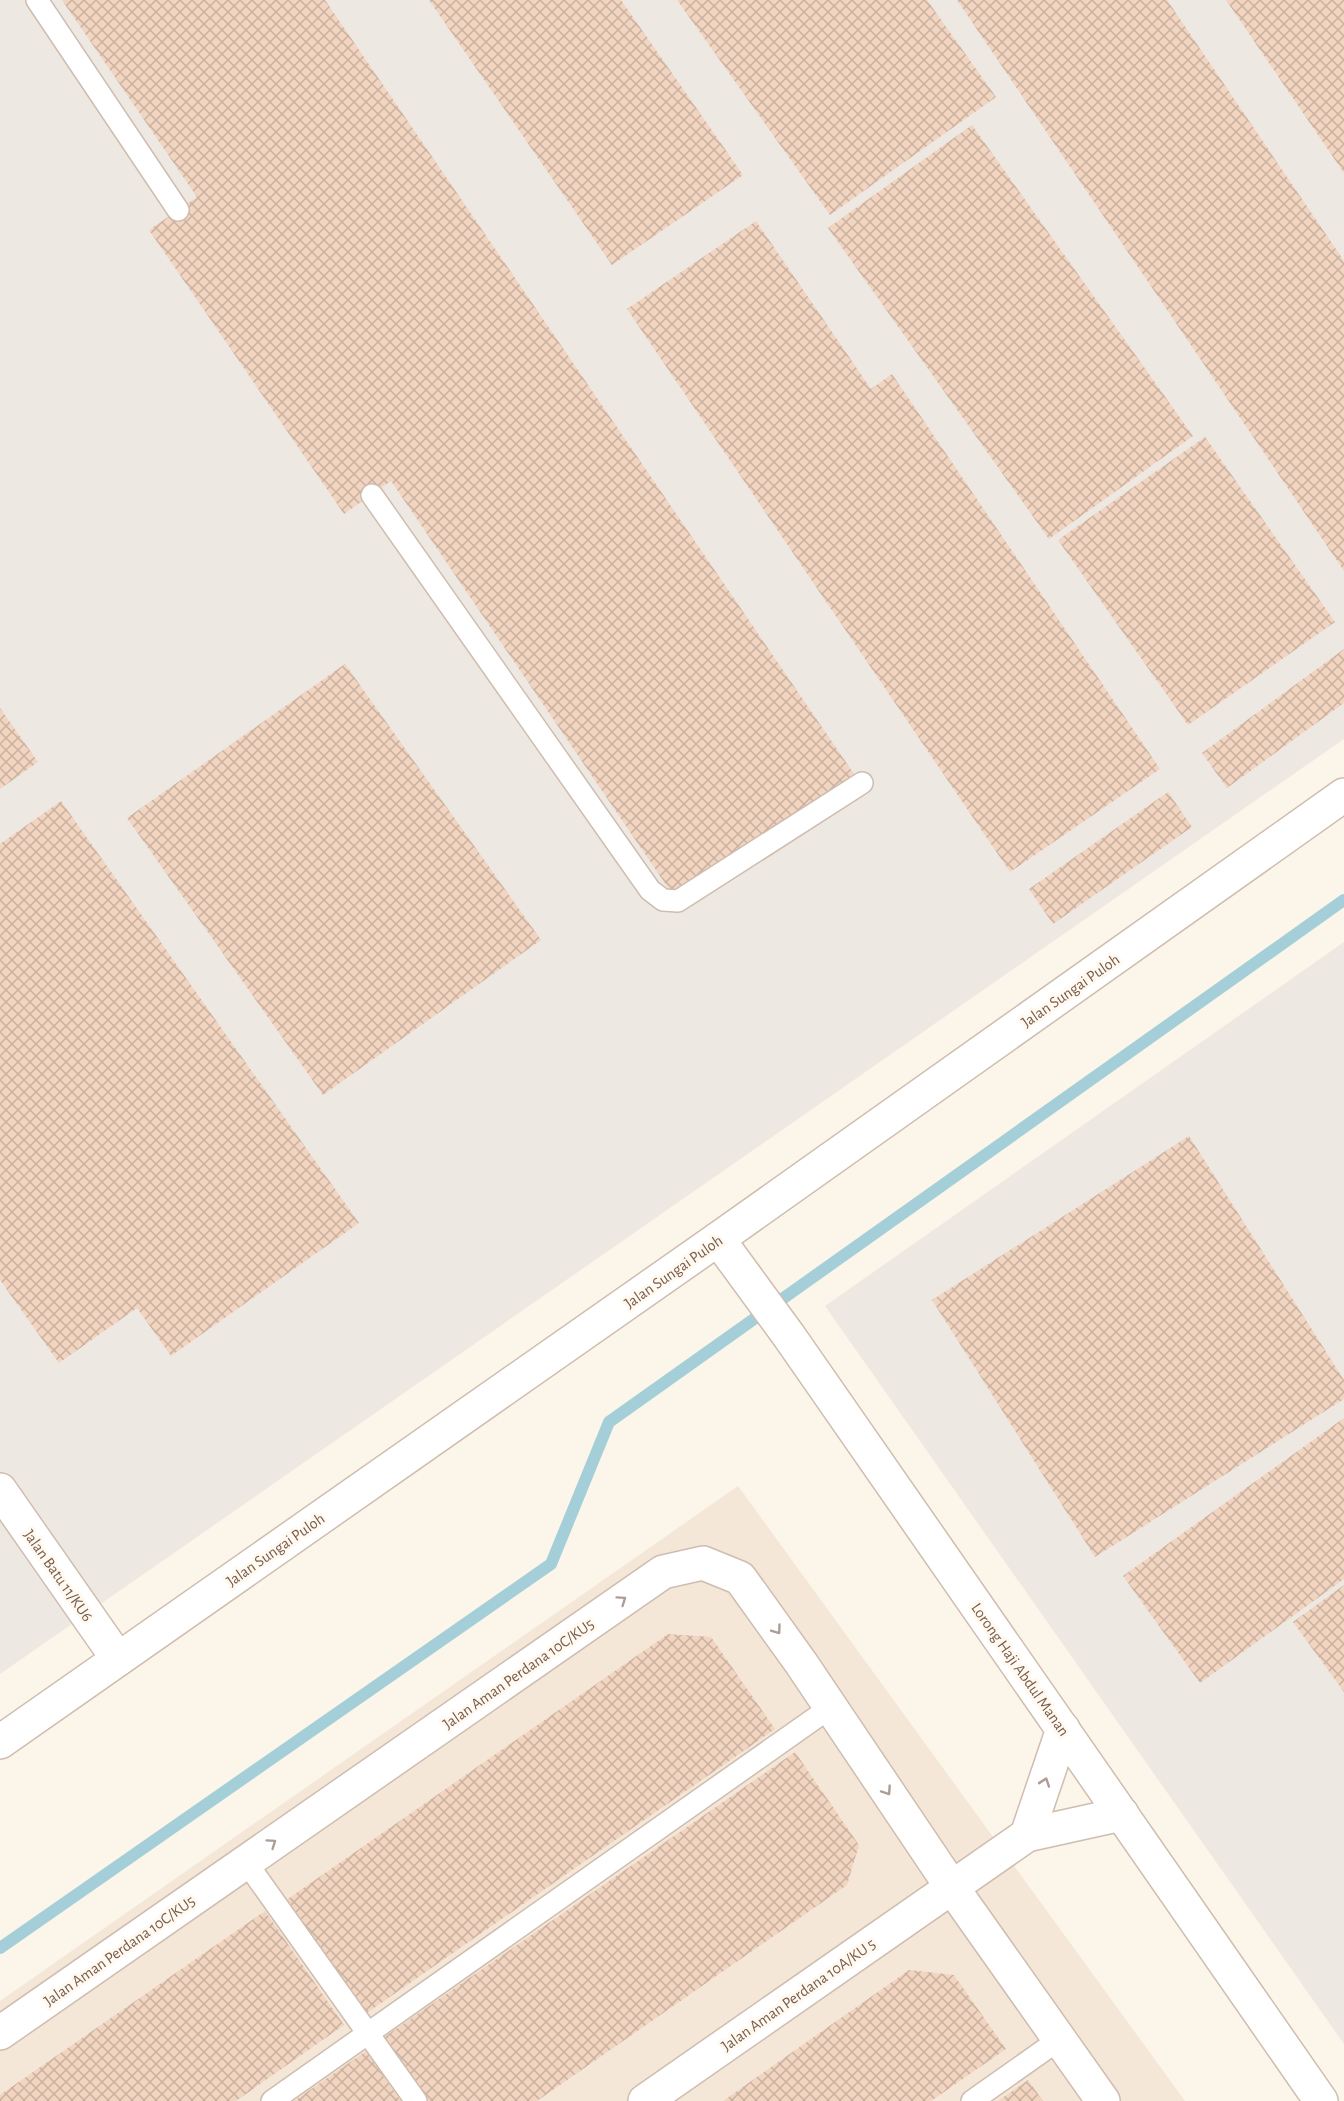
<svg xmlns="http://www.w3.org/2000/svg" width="1344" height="2101" viewBox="0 0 1344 2101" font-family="'Alegreya Sans',sans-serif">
<defs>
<pattern id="building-cross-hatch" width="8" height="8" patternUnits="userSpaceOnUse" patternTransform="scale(1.5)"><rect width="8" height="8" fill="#f2d5c1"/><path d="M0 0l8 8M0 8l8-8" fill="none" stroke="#c9b09f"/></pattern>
</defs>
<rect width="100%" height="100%" fill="#fcf5ea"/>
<polygon fill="#f4e7d8" points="738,1486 1185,2101 0,2101 0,2001"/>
<g fill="#eee8e2">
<polygon points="0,0 1344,0 1344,739 0,1674"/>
<polygon points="1344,942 1344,2044 825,1306"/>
</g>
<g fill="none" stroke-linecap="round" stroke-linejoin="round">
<polyline stroke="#a4cfd8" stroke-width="12" points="0,1948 551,1564 609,1422 1344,900"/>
</g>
<g fill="url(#building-cross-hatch)">
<polygon points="62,0 325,0 854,774 675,898 391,481 344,514 149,230 197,197"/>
<polygon points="429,0 621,0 743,175 612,265"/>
<polygon points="677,0 927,0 996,97 830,215"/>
<polygon points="957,0 1167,0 1344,261 1344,571"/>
<polygon points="1226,0 1344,0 1344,173"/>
<polygon points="972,125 1193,436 1049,539 828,228"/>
<polygon points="756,221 871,389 892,374 1160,769 1010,872 627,309"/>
<polygon points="1205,437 1335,622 1188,725 1058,540"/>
<polygon points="1344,649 1344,703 1227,788 1202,753"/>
<polygon points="345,664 541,940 323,1095 127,818"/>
<polygon points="0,708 38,762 0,789"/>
<polygon points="1168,792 1192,827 1053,924 1029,889"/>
<polygon points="61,801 359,1223 171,1356 137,1308 59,1363 0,1280 0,844"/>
<polygon points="1189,1136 1344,1380 1344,1399 1095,1557 932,1300"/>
<polygon points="1344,1418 1344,1579 1200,1683 1123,1576"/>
<polygon points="1344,1585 1344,1692 1293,1622"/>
<polygon points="668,1634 711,1637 775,1729 361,2017 282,1903"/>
<polygon points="795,1752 859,1845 847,1885 537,2101 423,2101 380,2040"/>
<polygon points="265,1911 344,2025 236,2101 0,2101 0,2095"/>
<polygon points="909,1970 954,1975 1006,2049 931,2101 723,2101"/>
<polygon points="366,2051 401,2101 294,2101"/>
<polygon points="1028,2080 1043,2101 998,2101"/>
</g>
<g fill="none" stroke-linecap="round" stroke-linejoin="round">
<defs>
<g id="service">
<polyline points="37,0 178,210"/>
<polyline points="372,495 650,890 663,900 678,901 862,783"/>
<polyline points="246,1862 416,2101"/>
<polyline points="272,2101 831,1707"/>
<polyline points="972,2101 1060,2039"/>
</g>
<g id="minor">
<polyline points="0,1490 118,1659"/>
<polyline points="1027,1835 1063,1729"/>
<polyline points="0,2033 663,1572 703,1563 740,1578 801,1663 951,1886 1103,2101"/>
<polyline points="645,2101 1027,1835 1122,1814"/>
</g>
<g id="tertiary">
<polyline points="718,1239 789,1336 1321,2101"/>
<polyline points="0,1742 718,1239 1344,795"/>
</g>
</defs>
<use href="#service" stroke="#cfbdaf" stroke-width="24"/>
<use href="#minor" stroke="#cfbdaf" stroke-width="36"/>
<use href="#tertiary" stroke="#cfbdaf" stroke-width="36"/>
<use href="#service" stroke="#fff" stroke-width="21"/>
<use href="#minor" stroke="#fff" stroke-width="33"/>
<use href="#tertiary" stroke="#fff" stroke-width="33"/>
</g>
<defs><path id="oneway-chevron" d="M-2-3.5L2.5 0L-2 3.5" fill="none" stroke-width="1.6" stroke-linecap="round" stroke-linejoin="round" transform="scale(1.5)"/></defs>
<g stroke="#ad9d94">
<use href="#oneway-chevron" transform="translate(622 1600) rotate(-35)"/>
<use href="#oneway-chevron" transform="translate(777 1630) rotate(54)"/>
<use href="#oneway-chevron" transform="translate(1045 1782) rotate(-71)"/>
<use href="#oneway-chevron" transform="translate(887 1791) rotate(56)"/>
<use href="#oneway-chevron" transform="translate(272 1843) rotate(-35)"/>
</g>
<g text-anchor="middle" stroke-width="6" stroke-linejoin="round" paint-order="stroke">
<g font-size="16" fill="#775c4d" stroke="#fff9f0">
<text transform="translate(1070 990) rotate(-35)" y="6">Jalan Sungai Puloh</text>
<text transform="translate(673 1271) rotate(-35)" y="6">Jalan Sungai Puloh</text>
<text transform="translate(275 1549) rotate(-35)" y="6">Jalan Sungai Puloh</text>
<text transform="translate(59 1575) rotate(55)" y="6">Jalan Batu 11/KU6</text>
<text transform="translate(1021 1669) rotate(55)" y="6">Lorong Haji Abdul Manan</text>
<text transform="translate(518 1673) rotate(-35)" y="6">Jalan Aman Perdana 10C/KU5</text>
<text transform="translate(119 1950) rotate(-35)" y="6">Jalan Aman Perdana 10C/KU5</text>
<text transform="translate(798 1994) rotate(-35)" y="6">Jalan Aman Perdana 10A/KU 5</text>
</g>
</g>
</svg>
